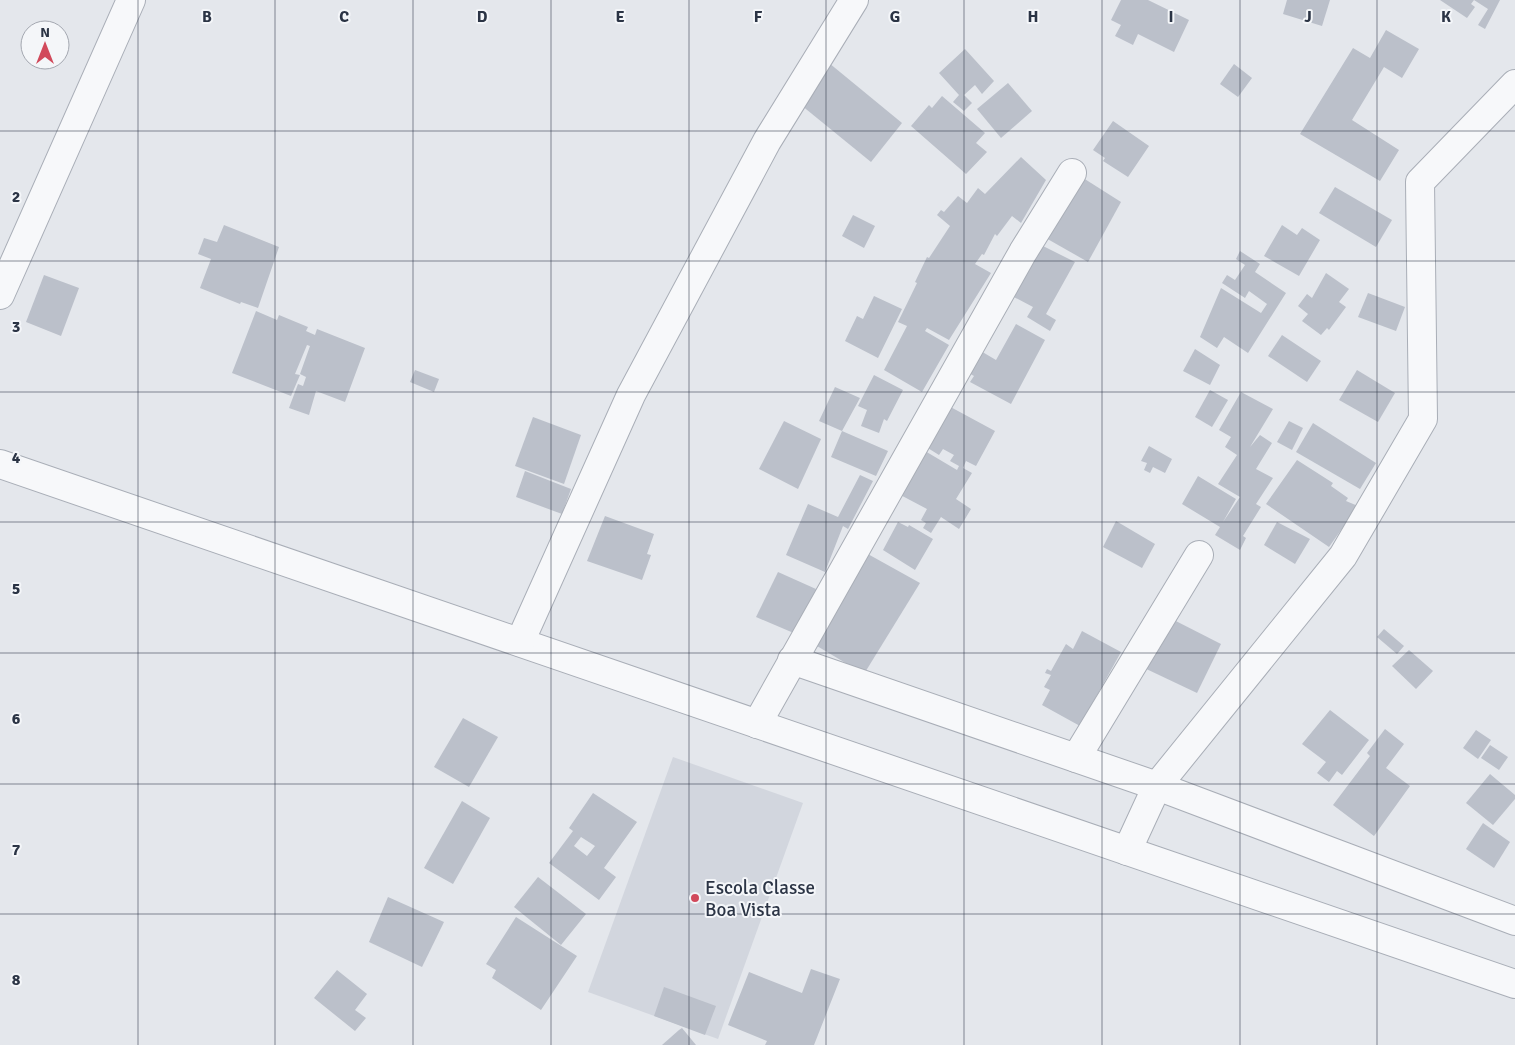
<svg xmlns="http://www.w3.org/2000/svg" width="1515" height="1045" viewBox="0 0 1515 1045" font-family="Signika,sans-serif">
<rect width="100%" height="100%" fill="#e4e7ec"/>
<polygon fill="#d2d6de" points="673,757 803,803 718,1039 588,992"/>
<g fill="#bbc0ca" fill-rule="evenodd">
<polygon points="1121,0 1148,0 1189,20 1174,52 1138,34 1133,45 1115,36 1121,25 1111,20"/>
<polygon points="1287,0 1330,0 1322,26 1283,14"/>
<polygon points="1440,0 1500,0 1485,29 1478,25 1488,9 1474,0 1471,4 1475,7 1467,18"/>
<polygon points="1386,30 1419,49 1402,78 1384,67 1352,120 1399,150 1380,181 1300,134 1353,48 1370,58"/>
<polygon points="965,49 994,81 982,94 975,85 964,95 972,103 964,111 953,102 959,95 939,73"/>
<polygon points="829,63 902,123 871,162 801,105"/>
<polygon points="1234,64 1252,78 1238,97 1220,84"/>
<polygon points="1008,83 1032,111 1001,138 977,109"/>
<polygon points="942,96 985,133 976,143 987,152 966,174 911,126 929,105 932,108"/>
<polygon points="1113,121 1149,146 1128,177 1103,161 1105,158 1093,150"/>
<polygon points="1021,157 1046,180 1021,223 1012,216 997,236 995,234 984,255 982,254 975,264 991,273 949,340 927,328 925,331 949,345 922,392 884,370 907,326 898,322 917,283 915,282 927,257 929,258 950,226 937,215 941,210 944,212 958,196 967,203 978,188 985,194"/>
<polygon points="1080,176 1121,202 1088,262 1044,237"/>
<polygon points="1335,187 1392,220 1376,247 1319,213"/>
<polygon points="853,215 875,226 864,248 842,236"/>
<polygon points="224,225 279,247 258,308 241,302 240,304 200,288 211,259 198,254 204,238 217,242"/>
<polygon points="1282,225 1297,235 1302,228 1320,240 1299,276 1264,256"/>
<polygon points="1039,244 1075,262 1046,314 1056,320 1050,331 1027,317 1033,307 1012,296"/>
<polygon points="1240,251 1260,264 1255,272 1286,293 1248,353 1224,337 1217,348 1200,337 1221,288 1261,313 1267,304 1249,291 1245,298 1222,283 1227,275 1235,280 1245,265 1236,259"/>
<polygon points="1326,273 1349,289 1339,302 1346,307 1329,330 1327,328 1321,335 1302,321 1308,314 1298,306 1307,294 1312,298"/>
<polygon points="44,275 79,288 61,336 26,322"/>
<polygon points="1368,293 1405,307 1396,331 1358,317"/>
<polygon points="874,296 902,309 878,358 845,341 857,316 863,319"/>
<polygon points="256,311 277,320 279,315 308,327 306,331 315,335 317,329 365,348 345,402 316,391 309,415 289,408 298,384 303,386 306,377 300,374 310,346 307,345 295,374 300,375 291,396 232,373"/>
<polygon points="1016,324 1045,340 1011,404 970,382 974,376 967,372 974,347 996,360"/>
<polygon points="1282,335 1321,361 1307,382 1268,356"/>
<polygon points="1195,349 1220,365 1210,385 1183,371"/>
<polygon points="415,370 439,379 434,392 410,382"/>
<polygon points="1357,370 1395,393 1378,422 1339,400"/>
<polygon points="874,375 903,390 887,421 884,419 879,433 861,426 867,410 858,406"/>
<polygon points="835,387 860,398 842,431 888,451 876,476 831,457 842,431 819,421"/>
<polygon points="1210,390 1228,400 1212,427 1195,417"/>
<polygon points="1241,392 1273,409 1250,447 1260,435 1272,443 1256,469 1273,478 1256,504 1261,507 1243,536 1246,538 1240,550 1215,535 1220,527 1182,504 1198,476 1236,499 1223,522 1240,497 1218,484 1237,455 1225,447 1231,437 1219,430"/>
<polygon points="945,404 995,431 976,466 966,461 963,468 972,473 956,499 971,509 959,529 941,517 931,533 923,528 926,523 921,520 927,509 891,490 925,451 957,470 959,466 950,461 954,455 943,449 939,455 923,445"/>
<polygon points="533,417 581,435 564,484 515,466"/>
<polygon points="784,421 821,439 798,489 759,469"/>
<polygon points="1289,421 1303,428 1292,450 1277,442"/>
<polygon points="1313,423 1376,463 1360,489 1296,452"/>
<polygon points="1149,446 1172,459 1165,473 1153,467 1150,473 1144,470 1147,463 1141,461"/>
<polygon points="1297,460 1333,483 1331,486 1348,498 1346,501 1358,506 1329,547 1266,504"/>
<polygon points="525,471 571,489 562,514 516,497"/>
<polygon points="860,475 873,481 848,529 843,526 825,572 786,555 808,504 838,517"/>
<polygon points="605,516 654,534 647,554 651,555 642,580 587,561"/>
<polygon points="1116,521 1155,544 1142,568 1103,547"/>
<polygon points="898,522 908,527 909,525 933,539 915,570 883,550"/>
<polygon points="1277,522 1310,539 1295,564 1264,545"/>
<polygon points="866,553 920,583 864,674 812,643"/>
<polygon points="778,572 816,589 796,634 756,617"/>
<polygon points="1166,616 1221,644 1197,693 1140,666"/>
<polygon points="1384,629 1404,646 1397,654 1377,637"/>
<polygon points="1082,631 1121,652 1080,726 1042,705 1050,690 1044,687 1051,675 1045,673 1047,669 1051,671 1066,644 1073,649"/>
<polygon points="1409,650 1433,671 1416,689 1392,666"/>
<polygon points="1330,710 1369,740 1342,775 1337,771 1329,782 1317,773 1326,762 1302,744"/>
<polygon points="463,718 498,737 469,787 434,767"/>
<polygon points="1385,729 1404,744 1386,768 1410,786 1374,836 1333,805 1370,756 1367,753"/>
<polygon points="1476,730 1491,740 1478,759 1463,748"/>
<polygon points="1490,745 1508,757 1499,770 1481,758"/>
<polygon points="1490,774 1515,795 1515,799 1493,825 1466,803"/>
<path d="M593 793 637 822 604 868 616 877 599 900 549 863 573 831 569 828ZM581 837 595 846 587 856 574 846Z"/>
<polygon points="462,801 490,818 453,884 424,868"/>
<polygon points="1483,823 1510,842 1494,868 1466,849"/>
<polygon points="538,877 586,914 561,945 514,907"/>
<polygon points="388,897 444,922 422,967 369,942"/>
<polygon points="516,917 577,956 541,1010 492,978 496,970 486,964"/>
<polygon points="811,969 840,979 814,1045 765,1045 767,1041 728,1025 749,972 802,993"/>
<polygon points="337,970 367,994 355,1010 366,1018 355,1031 314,998"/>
<polygon points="664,987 716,1006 705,1035 654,1016"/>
<polygon points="682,1028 696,1045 662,1045 679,1030"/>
</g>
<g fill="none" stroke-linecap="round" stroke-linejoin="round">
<defs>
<g id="minor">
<polyline points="0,295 131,0"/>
<polyline points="0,464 1515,984"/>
<polyline points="520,642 631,395 767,141 854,0"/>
<polyline points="792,660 1157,786 1515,921"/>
<polyline points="757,724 1023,252 1072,173"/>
<polyline points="1076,758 1199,555"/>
<polyline points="1127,851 1157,786 1343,556 1423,419 1420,182 1515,84"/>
</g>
</defs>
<use href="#minor" stroke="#a9aeb7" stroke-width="30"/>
<use href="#minor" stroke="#f7f8fa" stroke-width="28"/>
</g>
<path fill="none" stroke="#2b3445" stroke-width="1" stroke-opacity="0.55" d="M138 0V1045M275 0V1045M413 0V1045M551 0V1045M689 0V1045M826 0V1045M964 0V1045M1102 0V1045M1240 0V1045M1377 0V1045M0 131H1515M0 261H1515M0 392H1515M0 522H1515M0 653H1515M0 784H1515M0 914H1515"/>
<circle fill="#d1495b" stroke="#f4f6f9" stroke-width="2" cx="695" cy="898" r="5"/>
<g text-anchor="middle" stroke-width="4" stroke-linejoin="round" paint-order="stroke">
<g font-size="19" fill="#2b3445" stroke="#f4f6f9" text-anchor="start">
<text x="705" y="894">Escola Classe<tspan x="705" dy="22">Boa Vista</tspan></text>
</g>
</g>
<g font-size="16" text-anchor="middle" font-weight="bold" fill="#2b3445" stroke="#f4f6f9" stroke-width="4" stroke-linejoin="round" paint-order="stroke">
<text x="207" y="22">B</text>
<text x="344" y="22">C</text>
<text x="482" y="22">D</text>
<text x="620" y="22">E</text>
<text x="758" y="22">F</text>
<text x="895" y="22">G</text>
<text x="1033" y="22">H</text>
<text x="1171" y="22">I</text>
<text x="1308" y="22">J</text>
<text x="1446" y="22">K</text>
<text x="16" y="202">2</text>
<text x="16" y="332">3</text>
<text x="16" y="463">4</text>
<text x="16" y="594">5</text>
<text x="16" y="724">6</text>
<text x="16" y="855">7</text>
<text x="16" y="985">8</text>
</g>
<g transform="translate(45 45)"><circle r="24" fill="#f4f6f9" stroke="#a4a8b1"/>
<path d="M0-4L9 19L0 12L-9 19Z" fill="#d1495b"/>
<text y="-8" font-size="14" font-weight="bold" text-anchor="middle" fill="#2b3445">N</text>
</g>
</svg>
